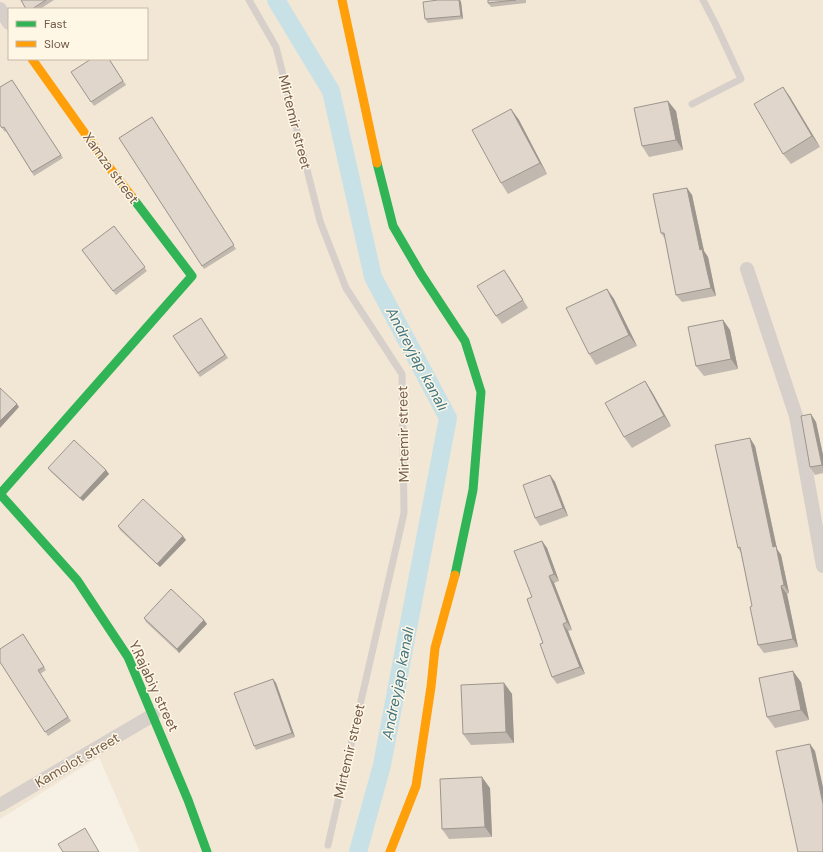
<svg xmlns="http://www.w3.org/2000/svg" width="823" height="852" viewBox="0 0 823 852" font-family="'DM Sans',sans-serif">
<rect width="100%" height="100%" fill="#f6f0e5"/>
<path fill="#f2e7d5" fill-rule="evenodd" d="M0 0H823V852H140L99 757 0 819ZM9 9H147V59H9Z"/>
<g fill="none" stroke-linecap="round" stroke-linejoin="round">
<polyline stroke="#c8e1e6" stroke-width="18" points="276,0 331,91 373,277 448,418 382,765 358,852"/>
<g stroke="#d7cfc9" stroke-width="7">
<polyline points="249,0 276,47 320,221 346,288 402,374 404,513 328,845"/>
<polyline points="692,104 741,79 716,25 703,0"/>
</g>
<g stroke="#d7cfc9" stroke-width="14">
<polyline points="0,9 9,23"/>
<polyline points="747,269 796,416 823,566"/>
<polyline points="0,805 153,715"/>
</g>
<g stroke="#30b455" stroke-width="9">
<polyline points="377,163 393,226 421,274 465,341 481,392 473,490 455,575"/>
<polyline points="0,494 192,276 132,197"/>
<polyline points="0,494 77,580 128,657 188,800 207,852"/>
</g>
<g stroke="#ff9f0a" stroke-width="9">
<polyline points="342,0 377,163"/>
<polyline points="32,59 106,163 132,197"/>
<polyline points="390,852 416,786 431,687 435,648 455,575"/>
</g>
</g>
<g fill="#c1b8af">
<polygon points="21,0 54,0 40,9 26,9"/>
<polygon points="438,0 460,0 461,2 463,19 428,23 425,19"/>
<polygon points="488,0 526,0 526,3 491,7 488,3"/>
<polygon points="109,59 126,85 94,106 71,72"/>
<polygon points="12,80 63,158 34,176 6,131 5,132 0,125"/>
<polygon points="783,87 790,97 820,147 791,164 783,154"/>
<polygon points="511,109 519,120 547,174 508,194 501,183"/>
<polygon points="676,111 683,150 649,157 642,146"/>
<polygon points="152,117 236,249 204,269 119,138"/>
<polygon points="687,188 692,195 704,251 708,257 716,296 682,302 676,295 665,239 661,233"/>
<polygon points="114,226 147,271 116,295 82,250"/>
<polygon points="509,277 528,308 502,324 496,316"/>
<polygon points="607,289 614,299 637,346 596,365 589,354"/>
<polygon points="201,318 228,358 200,377 173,336"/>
<polygon points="723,320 730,330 738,369 704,376 696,366"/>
<polygon points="645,381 652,392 671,426 632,448 624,437"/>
<polygon points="816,422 823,455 823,473 815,475 810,467"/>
<polygon points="755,446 777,549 781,555 789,593 787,594 798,647 764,653 758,645 752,606 741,553 738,548"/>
<polygon points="48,468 106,470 109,474 83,501 51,472"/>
<polygon points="550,475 555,482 568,516 540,526 535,518"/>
<polygon points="118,526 186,540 160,567 120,530"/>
<polygon points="542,541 547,548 559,581 554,583 572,630 568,631 585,674 557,684 552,677 543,643 532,597"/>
<polygon points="144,618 204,620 207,624 179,653 146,622"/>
<polygon points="23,634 46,670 40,674 71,721 48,736 0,662"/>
<polygon points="273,679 276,683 295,737 256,750 254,746"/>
<polygon points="801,682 809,720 775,728 767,717"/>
<polygon points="504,683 512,694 514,743 471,745 463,734"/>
<polygon points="490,788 492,837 449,839 442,829"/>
</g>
<g fill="#9d968e">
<polygon points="459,0 460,0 461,2 463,19 461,16"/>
<polygon points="783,87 790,97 820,147 812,136"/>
<polygon points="668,101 676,111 683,150 676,140"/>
<polygon points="511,109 519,120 547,174 540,163"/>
<polygon points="687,188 692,195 704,251 708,257 716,296 711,288 700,250"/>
<polygon points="504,270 509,277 528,308 523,300"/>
<polygon points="607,289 614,299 637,346 629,335"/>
<polygon points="723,320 730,330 738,369 731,359"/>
<polygon points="645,381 652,392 671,426 664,416"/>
<polygon points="17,404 19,407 0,428 0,421"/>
<polygon points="811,414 816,422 823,455 823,467 822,465"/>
<polygon points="750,438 755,446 777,549 781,555 789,593 784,585 773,547"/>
<polygon points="106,470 109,474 83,501 80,498"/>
<polygon points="550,475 555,482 568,516 563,508"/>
<polygon points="183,536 186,540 160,567 157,564"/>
<polygon points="542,541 547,548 559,581 554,574"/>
<polygon points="549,576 554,583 572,630 567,622"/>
<polygon points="781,586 787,594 798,647 793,639"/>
<polygon points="204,620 207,624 179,653 177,649"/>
<polygon points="563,624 568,631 585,674 580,667"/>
<polygon points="793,671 801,682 809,720 801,710"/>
<polygon points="273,679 276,683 295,737 292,733"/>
<polygon points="504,683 512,694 514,743 506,732"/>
<polygon points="810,744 815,751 823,787 823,804"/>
<polygon points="482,777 490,788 492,837 485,827"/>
</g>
<g fill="#e0d6cb" stroke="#9d968e">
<polygon points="21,0 46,0 32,9 26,9"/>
<polygon points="438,0 459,0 461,16 425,19 423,2"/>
<polygon points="488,0 516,0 488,3"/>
<polygon points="91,59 109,59 123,81 91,102 71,72"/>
<polygon points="12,80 61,155 32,172 4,127 2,128 0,125 0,87"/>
<polygon points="783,87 812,136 783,154 754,104"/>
<polygon points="668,101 676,140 642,146 634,108"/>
<polygon points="511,109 540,163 501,183 472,130"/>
<polygon points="152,117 234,245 202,266 119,138"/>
<polygon points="687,188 700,250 702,249 711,288 676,295 664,233 661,233 653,194"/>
<polygon points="114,226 145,267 113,291 82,250"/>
<polygon points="504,270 523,300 496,316 477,286"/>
<polygon points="607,289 629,335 589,354 566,308"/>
<polygon points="201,318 225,355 198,373 173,336"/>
<polygon points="723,320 731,359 696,366 688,327"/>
<polygon points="645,381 664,416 624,437 605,403"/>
<polygon points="0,388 17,404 0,421"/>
<polygon points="811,414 822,465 810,467 801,416"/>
<polygon points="750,438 773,547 776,546 784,585 781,586 793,639 758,645 750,607 752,606 740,547 738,548 715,445"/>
<polygon points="74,440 106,470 80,498 48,468"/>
<polygon points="550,475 563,508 535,518 523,485"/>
<polygon points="143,499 183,536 157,564 118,526"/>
<polygon points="542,541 554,574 549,576 567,622 563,624 580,667 552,677 540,644 543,643 527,599 532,597 514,551"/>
<polygon points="171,589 204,620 177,649 144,618"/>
<polygon points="23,634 44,667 38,670 68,717 45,732 0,662 0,649"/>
<polygon points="793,671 801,710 767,717 759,678"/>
<polygon points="273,679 292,733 254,746 234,693"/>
<polygon points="504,683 506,732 463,734 461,685"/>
<polygon points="810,744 823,804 823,852 798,852 776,751"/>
<polygon points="482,777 485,827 442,829 440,779"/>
<polygon points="85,828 99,852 63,852 58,844"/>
</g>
<g text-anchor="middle" stroke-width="3" stroke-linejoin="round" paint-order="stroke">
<g font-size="14" fill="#735a47" stroke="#fff7e6">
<text transform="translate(295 122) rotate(76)" y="5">Mirtemir street</text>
<text transform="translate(111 168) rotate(54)" y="5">Xamza street</text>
<text transform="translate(403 434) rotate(-91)" y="5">Mirtemir street</text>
<text transform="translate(154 686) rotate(65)" y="5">Y.Rajabiy street</text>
<text transform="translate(349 751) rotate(-77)" y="5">Mirtemir street</text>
<text transform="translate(77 760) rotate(-30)" y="5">Kamolot street</text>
</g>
<g font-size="15" font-style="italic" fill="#417787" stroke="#fff7e6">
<text transform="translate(417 359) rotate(62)" y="5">Andreyjap kanalı</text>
<text transform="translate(398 683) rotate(-79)" y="5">Andreyjap kanalı</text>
</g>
</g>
<rect x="8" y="8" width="140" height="52" fill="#fff7e6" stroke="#c7b8a6"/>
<rect x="16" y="21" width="20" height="6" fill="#30b455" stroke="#c7b8a6"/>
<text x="44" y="28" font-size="12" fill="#735a47">Fast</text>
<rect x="16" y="41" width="20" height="6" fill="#ff9f0a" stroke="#c7b8a6"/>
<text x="44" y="48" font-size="12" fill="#735a47">Slow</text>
</svg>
